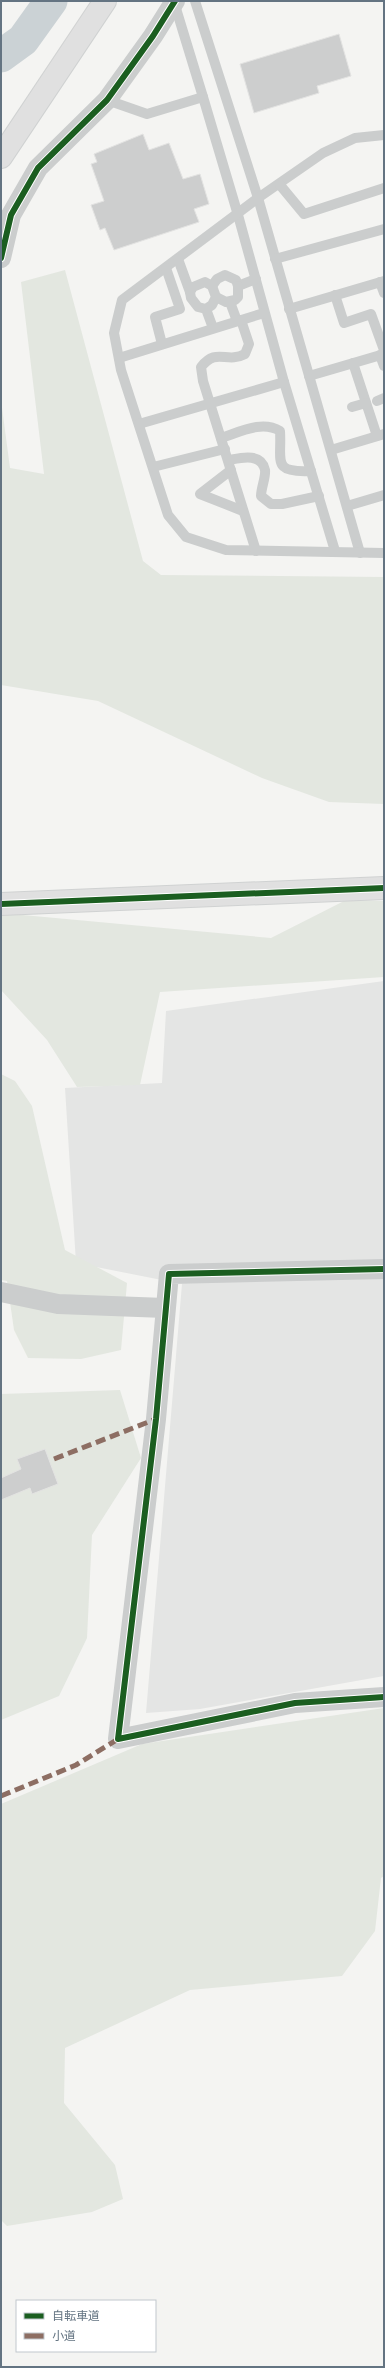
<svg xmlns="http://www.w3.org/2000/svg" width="385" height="2368" viewBox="0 0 385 2368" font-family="Mulish,'Noto Sans JP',sans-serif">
<rect width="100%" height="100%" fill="#f4f4f2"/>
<polygon fill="#e4e5e4" points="384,981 384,1676 200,1709 146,1713 182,1284 76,1263 65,1088 162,1083 166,1011"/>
<g fill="#e3e7e0">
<polygon points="65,270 143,561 161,575 384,577 384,804 329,802 262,778 98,701 1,685 1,400 10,468 44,474 21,282"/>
<polygon points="346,900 384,901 384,977 160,992 140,1085 77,1087 47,1040 1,990 1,915 12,914 271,938"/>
<polygon points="1,1074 15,1081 32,1106 65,1250 127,1283 121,1350 81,1359 28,1358 14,1330 7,1281 1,1280"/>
<polygon points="120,1390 141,1458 92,1535 87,1638 59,1696 1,1720 1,1394"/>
<polygon points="384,1708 384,1876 381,1878 375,1931 342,1976 190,1990 65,2048 64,2103 115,2165 123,2199 92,2212 7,2226 1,2220 1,1804 142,1744"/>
</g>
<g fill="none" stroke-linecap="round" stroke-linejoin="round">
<polyline stroke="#cbd2d5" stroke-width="33" points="1,56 23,40 51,1"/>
</g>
<g fill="#cdcece" stroke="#e3e3e2">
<polygon points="339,34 351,76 317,86 319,93 254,113 240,64"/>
<polygon points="143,134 149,150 169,143 183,179 200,174 209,204 194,209 199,222 114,250 105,228 100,230 91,205 104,201 91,164 97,162 94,154"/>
<polygon points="45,1449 58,1484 32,1494 30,1488 1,1500 1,1478 21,1469 17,1459"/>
</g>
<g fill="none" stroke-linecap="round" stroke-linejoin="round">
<defs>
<g id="secondary">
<polyline points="1,157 105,1"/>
<polyline points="1,904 384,888"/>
</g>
</defs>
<use href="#secondary" stroke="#d0d2d2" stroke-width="24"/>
<g stroke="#cbcdcd" stroke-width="10">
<polyline points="195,1 258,198 360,553"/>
<polyline points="174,2 203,97"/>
<polyline points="107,100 147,114 203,97 238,215 284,382 335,551"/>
<polyline points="384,135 355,138 323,153 258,198 122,300 114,333 121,370 168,515 186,537 226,550 384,553"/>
<polyline points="280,185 304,214 384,188"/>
<polyline points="178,259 190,292"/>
<polyline points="275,259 384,229"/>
<polyline points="380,282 384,293"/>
<polyline points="212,286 217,279 225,275 236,280 238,286 256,279"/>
<polyline points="335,295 344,323 371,314 384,350"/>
<polyline points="216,297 226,302 235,300 238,297 238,286"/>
<polyline points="230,302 237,321"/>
<polyline points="206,309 212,305 216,297 212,286 205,282 193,287 190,292 191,298 198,307 206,309 213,328"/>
<polyline points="289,309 384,281"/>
<path d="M241 320 249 344 245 354C226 364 217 347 201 367L203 381 256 551"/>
<polyline points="162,344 155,317 180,309 166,268"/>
<polyline points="380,355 384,366"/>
<polyline points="119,358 264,313"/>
<polyline points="353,363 377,436"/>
<polyline points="309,376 384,354"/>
<polyline points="377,401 384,398"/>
<polyline points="352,407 366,403"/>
<polyline points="139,424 284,382"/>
<path d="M221 438C240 432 262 420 280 431 282 461 271 473 311 471"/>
<polyline points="331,450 384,434"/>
<path d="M229 460C240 458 261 452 265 470 266 477 261 488 261 496L271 504H282L319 496"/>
<polyline points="153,467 225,449"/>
<polyline points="231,470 200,494 243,511"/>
<polyline points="347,506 384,495"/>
</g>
<g stroke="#cbcdcd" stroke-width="20">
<polyline points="1,258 11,215 38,168 107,100 153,36 175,1"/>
<polyline points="384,1269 169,1274 156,1419 118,1739 295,1703 384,1697"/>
<polyline points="1,1292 58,1304 165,1308"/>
</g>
<use href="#secondary" stroke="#e0e0e0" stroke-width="22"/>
<g stroke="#8d6e63" stroke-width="5" stroke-dasharray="10 5" stroke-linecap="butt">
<polyline points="54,1459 156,1419"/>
<polyline points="1,1796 76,1765 118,1739"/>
</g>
<defs>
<g id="cycleway">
<polyline points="1,258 11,215 38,168 107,100 153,36 175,1"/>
<polyline points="1,904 384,888"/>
<polyline points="384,1269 169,1274 156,1419 118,1739 295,1703 384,1697"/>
</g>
</defs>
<use href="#cycleway" stroke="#fff" stroke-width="8"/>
<use href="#cycleway" stroke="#1b5e20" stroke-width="6"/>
</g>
<rect width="385" height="2368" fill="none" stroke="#647482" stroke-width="4"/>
<rect x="16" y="2300" width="140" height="52" fill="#ffffff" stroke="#c1c7cd"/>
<rect x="24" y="2313" width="20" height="6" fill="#1b5e20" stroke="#c1c7cd"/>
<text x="52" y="2320" font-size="12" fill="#647482">自転車道</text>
<rect x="24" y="2333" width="20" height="6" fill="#8d6e63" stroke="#c1c7cd"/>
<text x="52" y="2340" font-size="12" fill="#647482">小道</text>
</svg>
